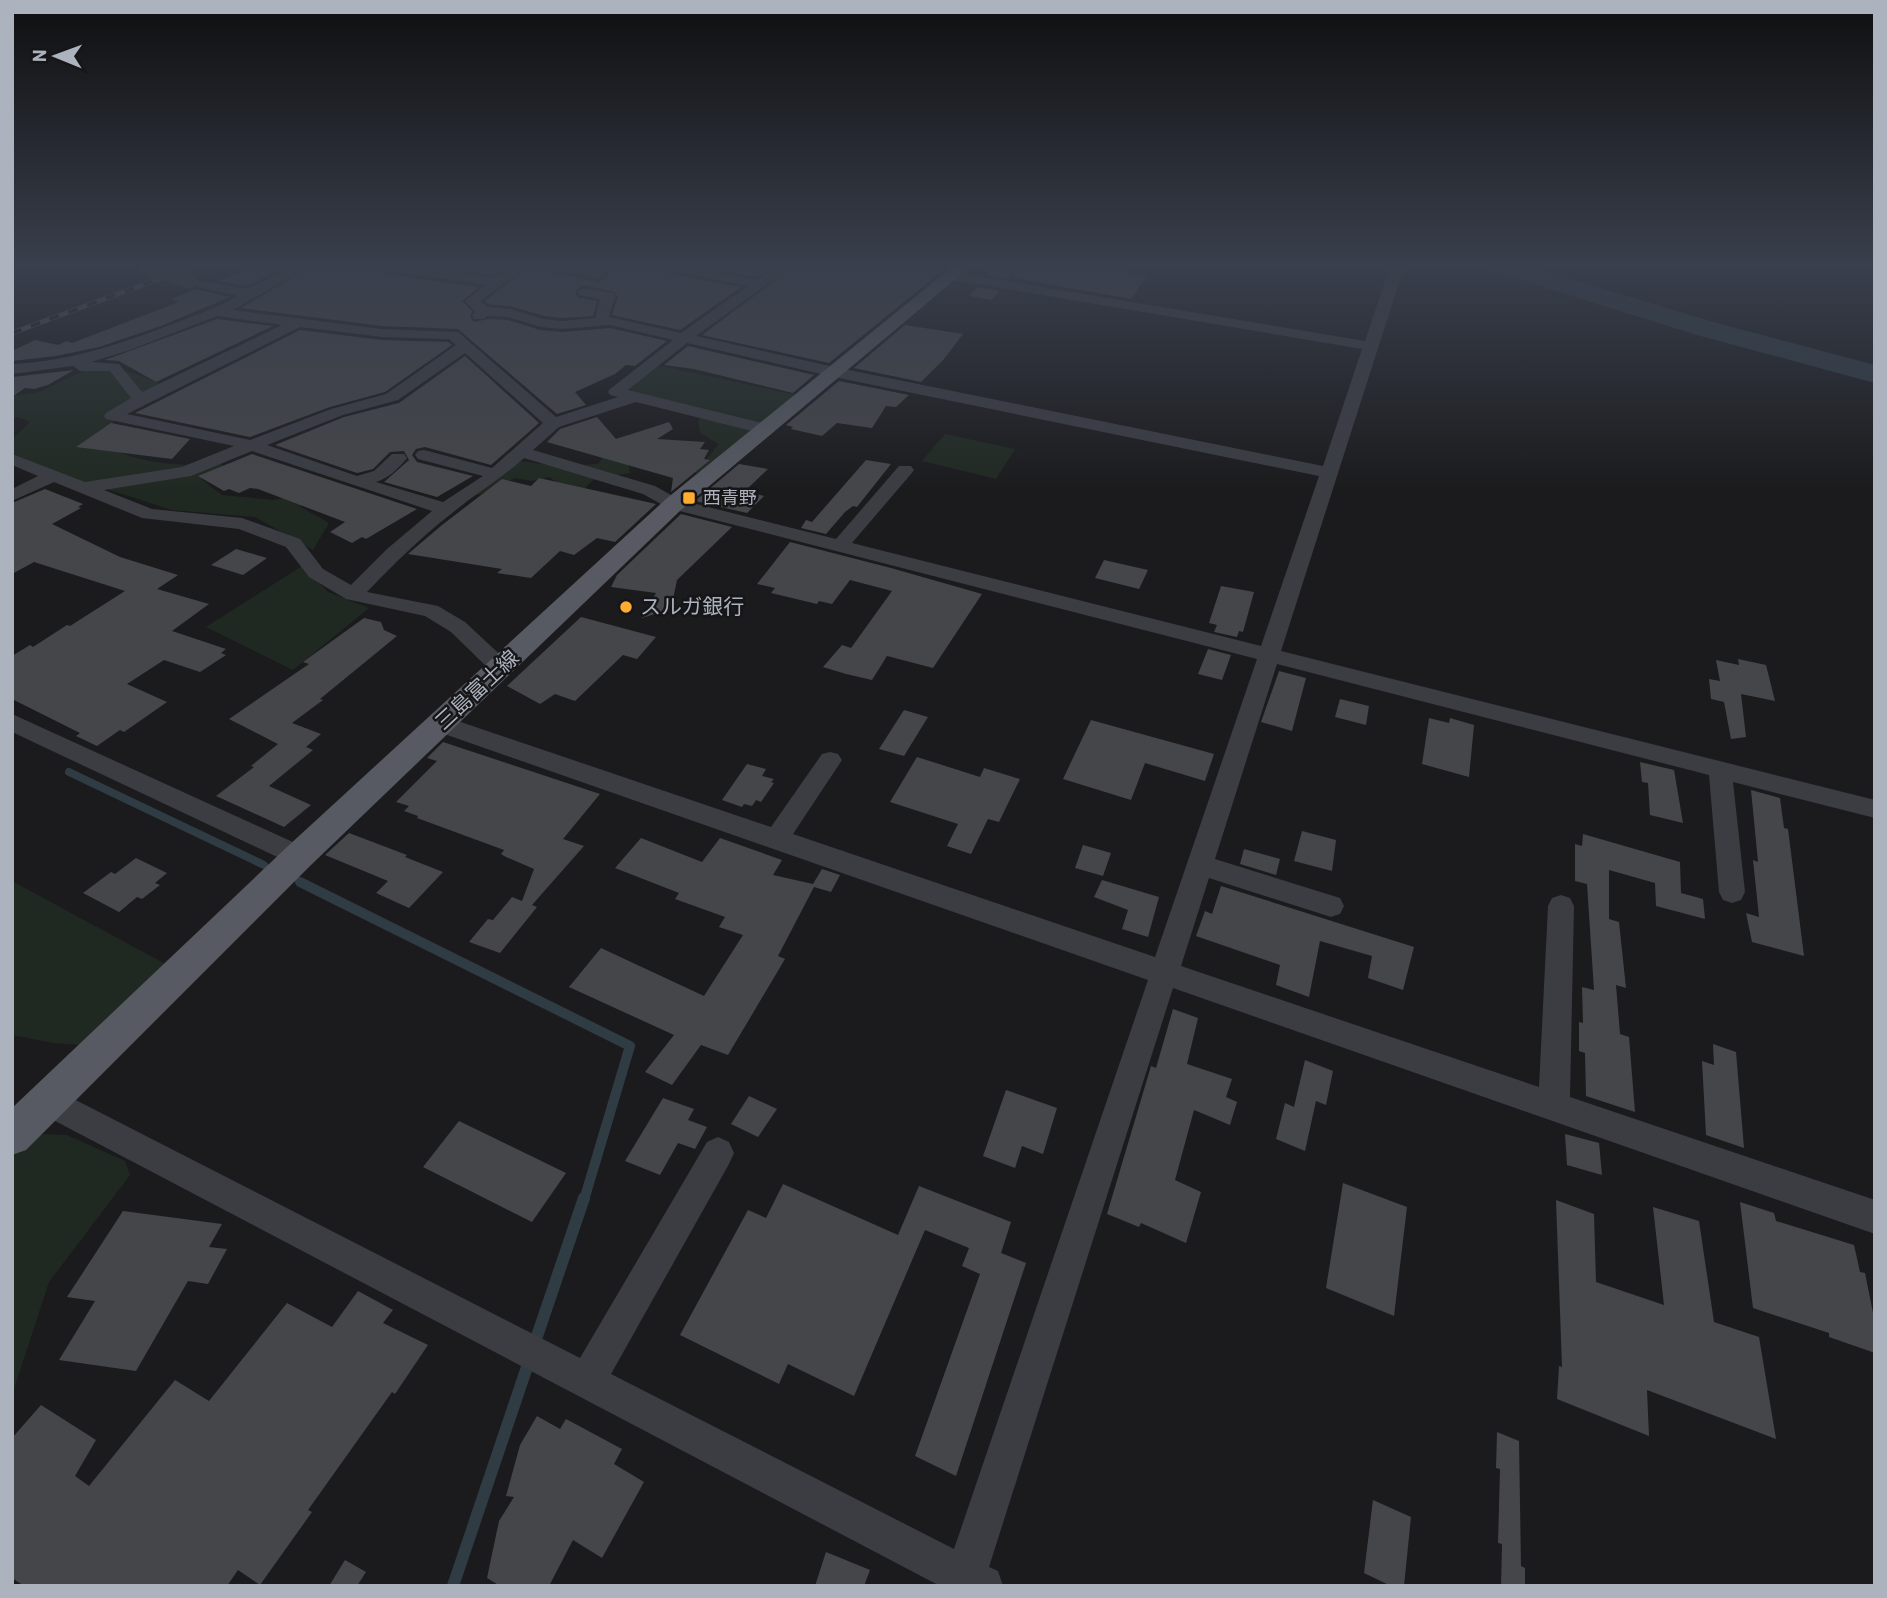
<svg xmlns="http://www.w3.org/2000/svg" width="1887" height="1598" viewBox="0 0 1887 1598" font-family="Barlow,'Noto Sans JP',sans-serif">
<rect width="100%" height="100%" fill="#1b1b1d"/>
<g fill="#202921">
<polygon points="656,365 797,395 761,424 631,392 631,385"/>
<path d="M94 366 136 374 160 384 149 402 114 421 98 443C132 462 182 469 220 462L223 466 201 479 222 495 273 500 297 496 301 507 329 523 313 550 255 517 172 510 72 478 12 454V439L30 422 18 417 12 418V396L39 392Z"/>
<polygon points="702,416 755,430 700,475 695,473 719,444 700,433 698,421"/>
<polygon points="945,434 1015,449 996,479 922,461"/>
<path d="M627 435 638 440C631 451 627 460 630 473L594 479 530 543 561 485 549 477 532 481 515 478 480 495 473 493 513 460 555 466 598 464 617 438Z"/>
<polygon points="302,566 328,592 369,608 293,670 206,627"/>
<polygon points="12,881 169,966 84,1045 53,1043 12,1035"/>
<polygon points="44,1134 67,1135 125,1161 130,1175 49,1282 12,1395 12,1154 27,1140"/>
</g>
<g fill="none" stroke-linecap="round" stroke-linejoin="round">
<polyline stroke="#2f3c43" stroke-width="8" points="69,772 264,865"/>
<polyline stroke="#2f3c43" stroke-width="10" points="300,882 630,1046 584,1200"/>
<g stroke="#2f3c43" stroke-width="12">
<polyline points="534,1345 584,1198"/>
<polyline points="453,1586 529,1361"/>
</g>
<polygon fill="#2f3c43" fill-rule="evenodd" points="1492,267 1530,267 1717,323 1875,365 1875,383 1697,335 1495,272"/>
</g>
<g fill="#45464a">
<polygon points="255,267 285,267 247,286 218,281"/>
<polygon points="310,267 379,267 388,274 479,287 462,301 472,311 470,317 474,322 488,319 508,320 540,330 562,332 610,328 667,341 635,366 626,365 615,374 575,392 586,405 557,414 458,329 382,326 241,308"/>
<polygon points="434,267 507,267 494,275"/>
<polygon points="528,267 551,267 555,273 598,282 607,277 608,274 605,269 592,267 662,267 670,274 741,287 680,330 612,315 618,297 615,292 584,285 576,290 575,293 579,298 597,301 593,316 562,318 544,316 511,306 488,304 485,301"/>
<polygon points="704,267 772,267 756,277"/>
<polygon points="793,267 947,267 829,363 702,335"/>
<polygon points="993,267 1100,267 1147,276 1131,299 1013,278 1014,271 1008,279 986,275"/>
<polygon points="977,287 999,291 992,300 969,296"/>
<polygon points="196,289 230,297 161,326 99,347 56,356 12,361 12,351 35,340 58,345 67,341 72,343 179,302 171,299"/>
<polygon points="217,319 273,326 156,382 119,361 105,360"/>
<polygon points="905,325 963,334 944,359 921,382 854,368"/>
<polygon points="300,330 382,340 448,342 452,345 385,392 330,407 250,437 135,413"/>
<polygon points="688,346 814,375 793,393 694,369 664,365"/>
<polygon points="465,356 539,423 491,465 425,447 416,449 412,455 417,462 473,476 437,497 384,482 409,460 404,451 390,452 373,469 357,473 275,445 344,417 399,403"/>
<polygon points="74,370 48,385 34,389 25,388 12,397 12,377"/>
<polygon points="839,381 909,395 896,407 886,406 872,428 837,423 822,436 791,429 793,427 786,425"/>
<polygon points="597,417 616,439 669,422 673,429 657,439 705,442 700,449 709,450 704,459 710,460 671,492 673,478 547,442 560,429"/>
<polygon points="111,423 190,439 172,459 76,447"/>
<polygon points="252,454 417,509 366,539 362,537 352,543 330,532 345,522 258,489 250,488 239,493 229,489 224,491 198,476"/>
<polygon points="866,460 891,464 857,507 853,506 845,512 826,534 801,528 806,520 812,522"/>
<polygon points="739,464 768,469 745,491 764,496 747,513 695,501"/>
<polygon points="539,478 656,504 615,542 597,538 574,555 560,551 531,578 497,573 502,569 408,554 442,525 502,479 531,486"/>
<polygon points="45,489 83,504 78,507 81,508 52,524 120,557 178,575 157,589 209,604 172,631 226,649 221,653 226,655 200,672 164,660 127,684 167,702 124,732 120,730 97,746 76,736 80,733 12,699 12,656 30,645 33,647 67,625 70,626 125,591 34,562 12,574 12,503"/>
<polygon points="681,514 732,527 677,580 671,609 642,618 656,593 611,587 617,575"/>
<polygon points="790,542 891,568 982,594 933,668 887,656 872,680 846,674 823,667 842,645 851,648 892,591 850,580 832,604 819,601 817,604 771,593 775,588 757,584"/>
<polygon points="236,549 267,558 243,575 211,565"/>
<polygon points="1104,560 1148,570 1139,589 1095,578"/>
<polygon points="1221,586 1254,592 1243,632 1239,631 1237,637 1214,632 1217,625 1209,623"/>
<polygon points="581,617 656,637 637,659 623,655 575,701 555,694 540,704 507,686"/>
<polygon points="364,618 381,622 384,630 397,636 320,699 323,700 292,723 321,734 306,747 313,750 269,786 311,805 284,827 216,796 254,767 251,766 278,744 229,719 309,664 303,662"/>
<polygon points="1208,649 1231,655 1222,680 1198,674"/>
<polygon points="1738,659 1766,665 1775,701 1741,694 1746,737 1731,739 1724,702 1711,699 1709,679 1720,681 1716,660 1739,665"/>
<polygon points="1279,671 1306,678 1292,731 1261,722"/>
<polygon points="1340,699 1369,706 1366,725 1335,717"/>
<polygon points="904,710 928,717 904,756 879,749"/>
<polygon points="1429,718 1449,723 1450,718 1474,725 1469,777 1422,764"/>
<polygon points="1091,720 1214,754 1205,781 1145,763 1131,800 1063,779"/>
<polygon points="443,742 600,794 563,839 584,846 532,905 537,907 500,953 469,942 488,919 493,920 512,897 522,901 534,869 506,857 501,854 504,850 417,818 418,816 404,811 409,806 396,802 437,761 427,758"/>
<polygon points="917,757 980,777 984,768 1020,779 999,822 988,819 971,854 947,846 958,824 890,802"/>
<polygon points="1640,762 1674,770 1683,823 1650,815 1648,783 1642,782"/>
<polygon points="747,764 766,769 762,776 774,779 771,782 774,783 761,802 756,800 752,806 744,804 742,807 722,800"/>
<polygon points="1751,790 1780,798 1784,828 1788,829 1804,956 1752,942 1746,913 1759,917 1753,860 1758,862"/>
<polygon points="1302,831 1336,840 1332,871 1294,861"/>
<polygon points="349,833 407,855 405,857 443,872 409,908 376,893 388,881 325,855"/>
<polygon points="1583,834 1680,862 1681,893 1703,899 1705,919 1656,906 1655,883 1609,870 1609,919 1619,922 1626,988 1616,985 1620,1034 1629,1037 1635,1112 1586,1096 1585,1053 1579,1051 1579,1022 1583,1023 1582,987 1594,990 1587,884 1575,881 1575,844 1582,846"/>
<polygon points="641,838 702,862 720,838 782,860 773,875 813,884 822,869 840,875 831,892 814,887 778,956 785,959 728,1055 701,1045 672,1085 645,1072 674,1035 569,987 601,948 704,996 743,935 719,927 725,917 675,899 679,893 615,868"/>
<polygon points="1083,845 1111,853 1103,876 1075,868"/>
<polygon points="1244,849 1280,859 1276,875 1240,864"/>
<polygon points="136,858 167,873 155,883 160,885 142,899 137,897 119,912 83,893 111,872 115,874"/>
<polygon points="1102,880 1159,897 1148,937 1122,929 1128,910 1094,897"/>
<polygon points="1221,886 1414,947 1403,990 1368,978 1372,956 1320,941 1309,997 1276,985 1280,965 1196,936 1205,911 1212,914"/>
<polygon points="1173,1009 1198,1018 1187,1064 1232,1079 1226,1097 1237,1102 1230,1125 1194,1110 1175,1180 1201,1192 1186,1243 1141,1223 1139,1227 1107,1214 1151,1066 1156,1068"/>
<polygon points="1713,1044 1736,1052 1744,1148 1706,1135 1702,1061 1714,1065"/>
<polygon points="1305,1060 1333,1071 1326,1105 1316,1101 1305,1151 1276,1139 1285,1103 1294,1107"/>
<polygon points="1006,1090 1057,1108 1043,1154 1022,1146 1015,1168 983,1156"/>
<polygon points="749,1096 777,1109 758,1137 731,1124"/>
<polygon points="663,1098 694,1109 688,1120 707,1127 695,1149 678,1143 660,1175 625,1161"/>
<polygon points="459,1121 566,1173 532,1222 423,1167"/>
<polygon points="1565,1134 1599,1143 1602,1175 1567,1165"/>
<polygon points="1343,1183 1407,1207 1394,1316 1326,1288"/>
<polygon points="783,1184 898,1235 919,1186 1011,1222 1001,1253 1026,1263 956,1476 915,1456 980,1274 962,1266 969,1248 925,1230 854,1396 788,1364 779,1384 680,1335 748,1210 766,1218"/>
<polygon points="1556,1200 1594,1214 1596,1282 1664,1305 1653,1207 1699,1221 1714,1322 1759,1337 1776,1439 1647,1390 1649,1436 1557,1399 1559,1366 1562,1367"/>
<polygon points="1740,1202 1774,1213 1776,1221 1854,1245 1860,1272 1865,1273 1875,1323 1875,1353 1829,1337 1829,1333 1753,1308"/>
<polygon points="123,1211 222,1224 209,1247 227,1249 208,1284 188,1281 136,1371 59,1360 95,1301 67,1297"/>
<polygon points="358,1291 393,1310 383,1323 428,1345 395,1394 392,1392 308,1510 312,1512 260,1585 238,1570 227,1586 24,1586 12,1578 12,1438 41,1405 96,1440 75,1476 89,1486 175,1380 209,1401 287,1303 332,1327"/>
<polygon points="537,1416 560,1429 566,1419 622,1449 614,1464 644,1482 602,1558 573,1540 549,1586 500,1586 487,1578 499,1521 514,1497 506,1496 520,1445"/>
<polygon points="1497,1432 1519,1441 1521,1566 1525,1568 1525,1586 1501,1586 1502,1544 1498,1543 1500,1469 1496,1468"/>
<polygon points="1373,1500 1411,1517 1404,1586 1391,1586 1364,1573"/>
<polygon points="826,1552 870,1570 864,1586 815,1586"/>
<polygon points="345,1560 366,1572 357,1586 329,1586"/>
</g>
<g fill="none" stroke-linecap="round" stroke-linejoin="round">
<g fill="#3b3d43" fill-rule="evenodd">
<path d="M291 267H308L233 310 382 329 458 332 556 417 618 397 610 395 608 392 610 389 673 340 610 325 562 329 541 327 508 317 487 316 484 319H474L472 316 475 311 465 301 486 285 388 271 381 267H416L495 278 511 267H526L481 301 487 307 510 309 543 319 562 321 595 318 600 299 579 295 577 292 584 288 613 293 615 296 609 317 681 333 748 286 671 271 664 267H691L757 280 776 267H791L696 336 834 367 1323 466 1362 349 952 280 945 276 952 272 1365 341 1390 267H1404L1281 651 1875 800V818L1733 782 1745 892 1741 900 1732 903 1723 900 1719 892 1709 775 1277 664 1215 859 1340 898 1344 906 1340 914 1331 917 1209 878 1181 966 1539 1087 1548 906 1552 898 1561 895 1570 898 1574 906 1570 1097 1875 1200V1234L1173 988 989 1567 998 1571 1003 1586H940L38 1112 34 1102 38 1092 49 1087 60 1092 580 1358 707 1142 718 1137 729 1142 734 1153 729 1164 611 1374 954 1549 1148 980 433 730 430 724 433 718 441 716 449 718 771 827 822 754 830 752 838 754 842 760 793 834 1155 957 1257 659 668 508 643 494 524 458C501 479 475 494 451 514 421 537 394 564 367 592L438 606 465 622 508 662 511 667 508 672H492L451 632 425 616 346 599 309 577 286 547 239 529 142 518 54 482 12 501V489L38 476 12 465V454L85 482 182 467 234 446 106 419 104 416 106 413 131 398 110 371H80L73 366 12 374V364C73 361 127 342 183 320 202 312 221 307 237 296L185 284V278L247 289ZM217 316 282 325 142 392 119 364 91 362 130 350ZM300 327 382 337 449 339 456 345 386 394 331 409 250 440 127 414ZM687 343 834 377 1319 476 1261 646 852 543 911 474 914 470 911 466H899L836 539 680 500 655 486 533 450 559 427 636 402 764 434 770 433 772 429 770 425 628 390ZM465 353 543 423 492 468 424 450 418 451 415 455 418 459 483 476 443 502 376 482C389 478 398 469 407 458L404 454H392L374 471 357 476 267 445 343 415 398 400ZM252 451 432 511 387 549 351 585 323 569 300 539 242 518 152 509 104 490 191 476Z"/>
<polygon points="554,267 579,267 604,272 606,275 599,279 556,270"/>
<polygon points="12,714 308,849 312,856 308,863 299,866 290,863 12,732"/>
</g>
<polygon fill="#575a62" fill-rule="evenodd" points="952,267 970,267 682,509 311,865 26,1150 12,1155 12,1108 287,847 666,499"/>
<defs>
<polyline id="rail" points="12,333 191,267"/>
</defs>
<use href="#rail" stroke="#4e5158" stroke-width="5"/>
<use href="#rail" stroke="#161618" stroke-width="3.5" stroke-dasharray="10" stroke-linecap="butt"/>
<polyline stroke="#3b3d43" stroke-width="15" points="146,267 190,281"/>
</g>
<linearGradient id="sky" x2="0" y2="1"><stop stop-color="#0f0f10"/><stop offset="0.54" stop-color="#393f4c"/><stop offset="1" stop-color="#393f4c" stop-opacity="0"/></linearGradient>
<rect width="1887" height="491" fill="url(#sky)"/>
<g fill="#ffac31" stroke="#161618" stroke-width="2.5">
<rect x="682" y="491" width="14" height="14" rx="3.5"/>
<circle cx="626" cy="607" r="7"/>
</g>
<g text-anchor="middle" stroke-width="5" stroke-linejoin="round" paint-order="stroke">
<g font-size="18" fill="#acb3be" stroke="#161618" text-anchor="start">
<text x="703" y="504">西青野</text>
</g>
<g font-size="21" fill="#acb3be" stroke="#161618" text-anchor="start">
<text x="640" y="614">スルガ銀行</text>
</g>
<g font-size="21" fill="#acb3be" stroke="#161618">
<text transform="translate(477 690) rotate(-43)" y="7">三島富士線</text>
</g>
</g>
<rect width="1887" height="1598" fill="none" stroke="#acb3be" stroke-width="28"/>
<g transform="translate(56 56) rotate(271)" stroke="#161618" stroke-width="5" paint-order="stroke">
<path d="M0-5L12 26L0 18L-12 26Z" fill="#acb3be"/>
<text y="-10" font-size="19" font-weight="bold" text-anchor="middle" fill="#acb3be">N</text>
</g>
</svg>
